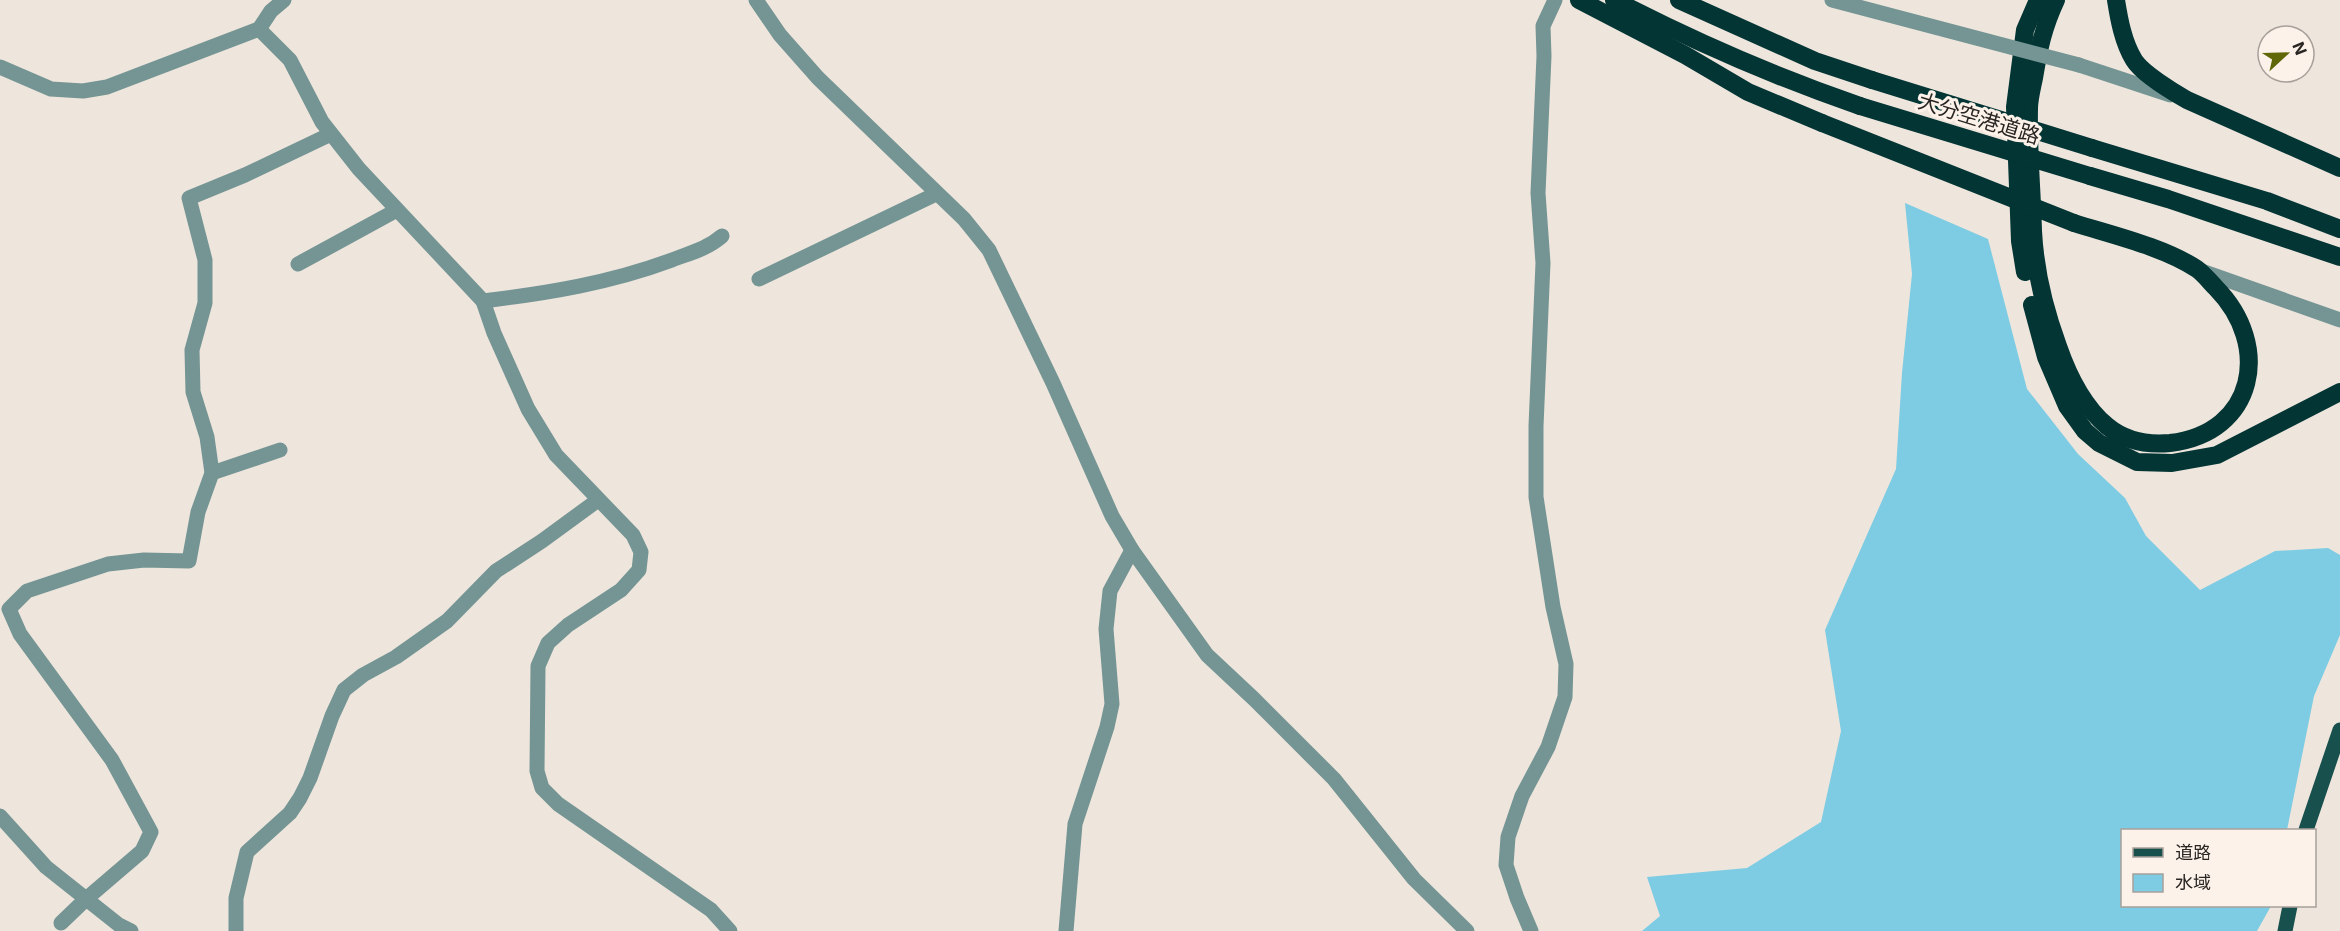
<svg xmlns="http://www.w3.org/2000/svg" width="2340" height="931" viewBox="0 0 2340 931" font-family="Inter,'Noto Sans JP',sans-serif">
<rect width="100%" height="100%" fill="#eee5dd"/>
<polygon fill="#7dcce3" points="1905,203 1988,239 2027,389 2078,454 2125,498 2146,536 2200,590 2275,551 2328,548 2340,555 2340,635 2314,696 2287,830 2122,830 2122,906 2271,906 2257,931 1642,931 1660,916 1647,877 1747,868 1821,822 1841,731 1825,630 1896,469 1902,373 1912,274"/>
<g fill="none" stroke-linecap="round" stroke-linejoin="round">
<g stroke="#749593" stroke-width="15">
<polyline points="756,0 780,35 818,78 964,219 989,250 1053,383 1112,516 1132,550 1207,655 1254,699 1334,779 1414,879 1467,931"/>
<polyline points="259,29 290,60 322,122 359,169 483,301 494,333 528,409 556,455 633,535 641,552 639,570 621,590 568,625 548,643 538,666 537,771 542,788 558,804 711,910 730,931"/>
<polyline points="2079,65 2170,95"/>
<polyline points="0,67 51,89 83,91 107,87 259,29 271,11 284,0"/>
<polyline points="298,264 397,210"/>
<polyline points="2199,270 2340,320"/>
<polyline points="759,279 936,194"/>
<path d="M483 301C549 293 610 283 672 260 690 253 707 249 722 236"/>
<polyline points="212,473 280,450"/>
<polyline points="0,816 46,867 119,925 131,931"/>
<polyline points="61,923 86,899 142,851 151,832 112,760 20,634 9,609 27,591 108,564 144,560 189,561 198,512 212,473 207,437 193,392 192,350 205,303 205,260 189,198 245,175 331,134"/>
<polyline points="236,931 236,898 247,852 290,813 300,798 310,778 332,716 344,690 363,675 396,657 447,621 496,571 542,541 598,500"/>
<polyline points="1066,931 1075,824 1107,727 1112,704 1106,629 1110,591 1132,550"/>
<polyline points="1531,931 1517,898 1506,865 1508,837 1522,796 1548,747 1565,697 1566,664 1553,607 1536,497 1536,426 1543,263 1538,193 1544,56 1543,26 1555,0"/>
</g>
<g stroke="#18504d" stroke-width="15">
<polyline points="2306,830 2340,730"/>
<polyline points="2285,931 2290,906"/>
</g>
<g stroke="#023534" stroke-width="18">
<polyline points="1579,0 1685,55 1748,92 1822,123"/>
<path d="M1614 0C1693 41 1776 77 1860 106"/>
<polyline points="1679,0 1815,61 1872,80"/>
<path d="M2056 0C2043 28 2039 48 2034 78 2032 88 2029 99 2029 109 2028 150 2032 191 2033 231 2035 271 2044 308 2058 346 2068 375 2083 406 2107 426 2125 441 2148 445 2170 443 2256 433 2272 345 2216 288 2210 282 2204 274 2197 269 2164 247 2112 235 2074 223"/>
<path d="M2116 0C2119 19 2123 42 2134 60 2142 73 2173 92 2187 100L2340 168"/>
<polyline points="2092,148 2267,201 2340,229"/>
<polyline points="2090,176 2168,199 2340,257"/>
<polyline points="2025,272 2020,241 2015,107 2025,30 2038,0"/>
<polyline points="2032,305 2046,357 2067,406 2085,431 2099,443 2137,462 2172,463 2217,455 2340,392"/>
</g>
<polyline stroke="#749593" stroke-width="15" points="1832,0 2079,65"/>
<g stroke="#023534" stroke-width="18">
<polyline points="1872,80 2092,148"/>
<polyline points="1860,106 2090,176"/>
<polyline points="1822,123 2074,223"/>
</g>
</g>
<g text-anchor="middle" stroke-width="6" stroke-linejoin="round" paint-order="stroke">
<g font-size="21" fill="#282522" stroke="#fcf2ea">
<text transform="translate(1979 119) rotate(17)" y="7">大分空港道路</text>
</g>
</g>
<rect x="2121" y="829" width="195" height="78" fill="#fcf2ea" stroke="#a7a09a" stroke-width="1.5"/>
<rect x="2133" y="848" width="30" height="9" fill="#18504d" stroke="#a7a09a" stroke-width="1.5"/>
<text x="2175" y="859" font-size="18" fill="#282522">道路</text>
<rect x="2133" y="874" width="30" height="18" fill="#7dcce3" stroke="#a7a09a" stroke-width="1.5"/>
<text x="2175" y="889" font-size="18" fill="#282522">水域</text>
<g transform="translate(2286 54) rotate(68)"><circle r="28" fill="#fcf2ea" stroke="#a7a09a" stroke-width="1.5"/>
<path d="M0-4.5L10 22L0 15L-10 22Z" fill="#606708"/>
<text y="-9" font-size="16" font-weight="bold" text-anchor="middle" fill="#282522">N</text>
</g>
</svg>
